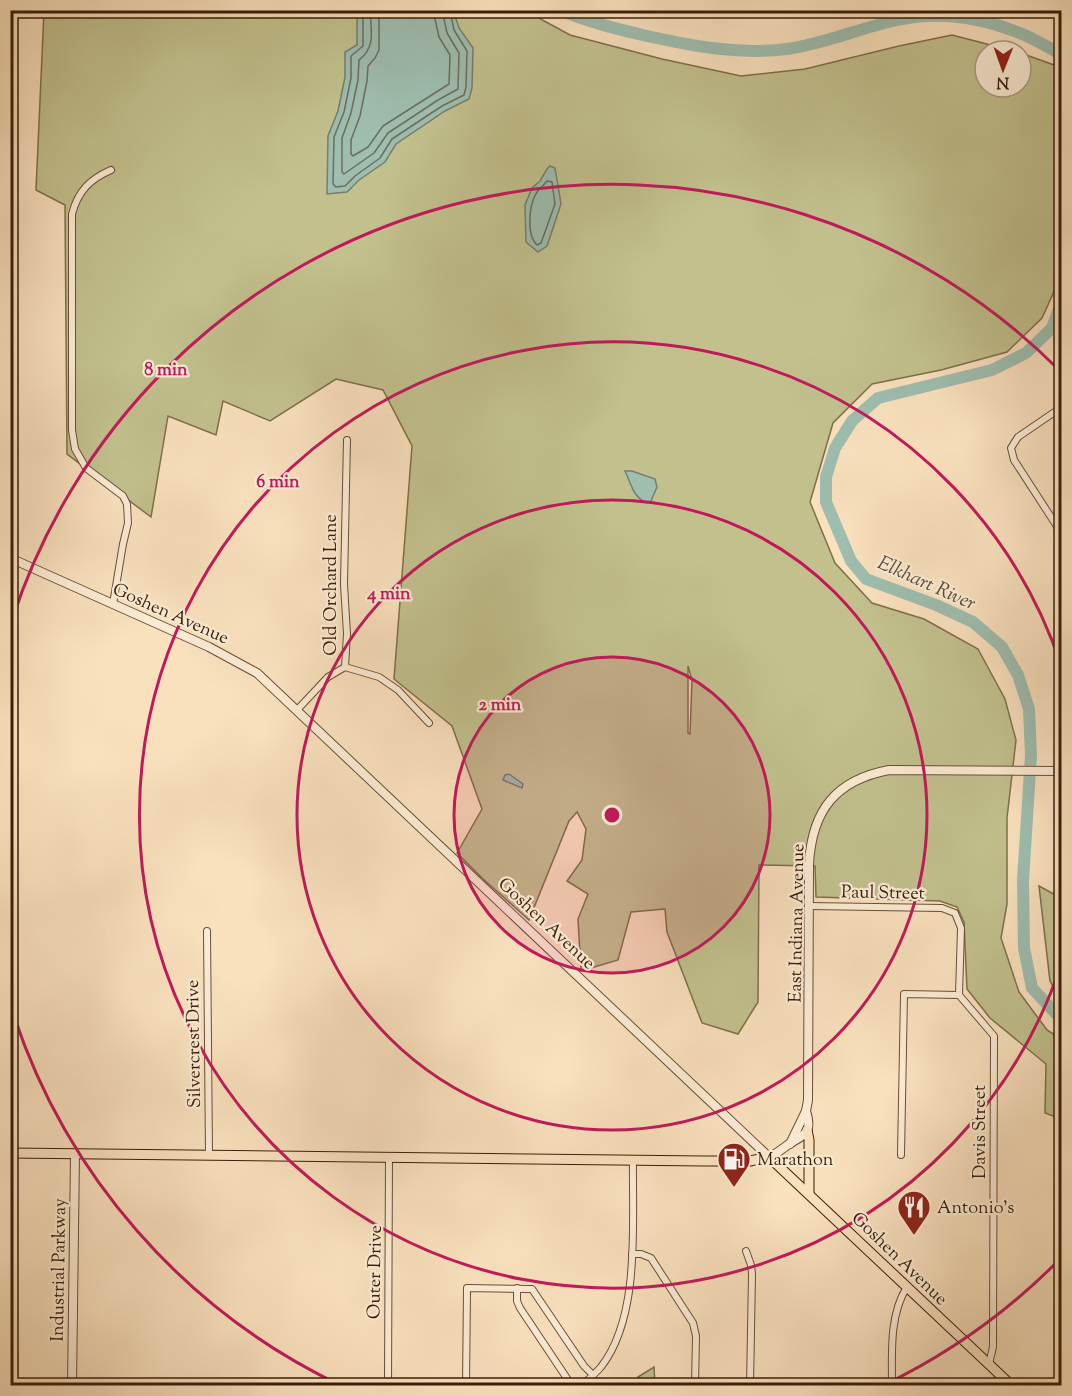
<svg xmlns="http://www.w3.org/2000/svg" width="1072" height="1396" viewBox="0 0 1072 1396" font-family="'Sorts Mill Goudy',serif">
<rect width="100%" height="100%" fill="#fae1be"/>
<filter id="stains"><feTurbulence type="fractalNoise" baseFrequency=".00333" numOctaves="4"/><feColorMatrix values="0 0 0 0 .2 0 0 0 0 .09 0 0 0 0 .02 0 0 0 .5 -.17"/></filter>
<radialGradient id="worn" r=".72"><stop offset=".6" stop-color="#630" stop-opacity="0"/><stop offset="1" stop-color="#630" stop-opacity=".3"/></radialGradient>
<g fill="#c2c18e" stroke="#7e6f4c" stroke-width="1.5" fill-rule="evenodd">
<path d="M44 11H526L570 35 662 59 741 76 805 69 899 46 952 35 1014 51H985V87H1021V53L1054 65 1062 75 1061 276 1042 318 1007 352 941 370 872 384 833 423 810 502 835 563 872 603 924 619 978 649 1005 699 1016 740 1007 818V904L1001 938 1019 992 1047 1030 1061 1039V1119L1045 1113 1046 1064 990 1018 967 989 964 922 957 907 940 901 816 897 815 866 759 865 758 1002 738 1034 702 1023 667 932 665 909 631 912 618 960 581 971 578 919 588 894 567 881 582 860 586 829 577 812 569 821 529 920 483 879 457 853 482 809 452 726 394 679 412 446 383 390 336 379 270 421 223 401 216 435 168 416 151 517 67 454 65 205 36 190ZM688 666 692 680 690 734 688 733Z"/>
<polygon points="1039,886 1061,898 1061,1001 1050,981"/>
<polygon points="654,1367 655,1385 646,1385 638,1377"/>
</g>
<g fill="#9ebeb0" stroke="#767e6d" stroke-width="1.5">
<polygon points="453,10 459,28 473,48 472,88 469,99 445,111 396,144 385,162 359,180 347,192 327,194 328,136 338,111 345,77 345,52 357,45 357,11"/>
<polygon points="550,166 555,168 561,204 547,246 538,252 526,242 525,205 532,188 540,181 547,169"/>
<path d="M625 471H632L655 479 657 487 651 501 647 503C633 498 631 483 625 471Z"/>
<polygon points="509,774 523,784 522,788 503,780 505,775"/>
</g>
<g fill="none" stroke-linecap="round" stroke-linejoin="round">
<g stroke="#6c6e5c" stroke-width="1.5">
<polyline points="363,10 363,46 351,56 351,78 344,112 334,137 333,184 336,187 345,186 355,176 380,158 392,139 442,106 464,95 466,87 467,51 454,30 450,10"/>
<path d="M370 10C371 31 376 47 359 60L358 80 351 113 342 138V172L344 174 374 153 388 133 438 100 458 89 459 53 447 33 442 10"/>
<polyline points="379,10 379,50 375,58 368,66 367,81 360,116 351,140 351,154 353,156 368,147 383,126 449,84 450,55 439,37 433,10"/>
<path d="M547 181 552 182 555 204 541 243 537 245C526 235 529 204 537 192 540 188 544 185 547 181Z"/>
</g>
<g stroke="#9ebeb0" stroke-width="12">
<path d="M560 10C588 22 617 29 647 36 693 46 739 55 787 49 824 44 860 28 897 20 937 11 979 17 1017 32 1032 37 1047 47 1062 55"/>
<polyline points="1062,301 1052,328 1026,353 992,370 878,398 852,421 835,448 826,477 826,502 851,561 866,579 936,605 973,622 1002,647 1018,675 1029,709 1031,755 1023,880 1024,948 1032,988 1062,1020"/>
</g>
<defs>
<g id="minor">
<path d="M111 170C90 179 78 191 72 214V430L75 449 86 468 123 496 127 504 128 523 123 544 113 604"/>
<polyline points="1062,407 1018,437 1011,448 1014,460 1062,534"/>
<polyline points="345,667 379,677 398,690 429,723"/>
<polyline points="297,710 328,677 345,667 347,634 344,584 347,440"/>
<polyline points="809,906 942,908 955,913 961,928 959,995 994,1036 993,1347 989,1364"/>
<polyline points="207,931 209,1156"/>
<polyline points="901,1155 904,994 959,995"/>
<polyline points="746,1251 751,1265 752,1274 750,1386"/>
<polyline points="632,1254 641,1254 651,1258 693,1323 696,1336 695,1386"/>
<polyline points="517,1288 517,1301 520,1308 572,1386"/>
<polyline points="388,1386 389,1158"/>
<polyline points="466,1386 467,1288 532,1289 584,1366 593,1375"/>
<path d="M581 1386C588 1380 595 1374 601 1367 641 1316 632 1222 633 1160"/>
<path d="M892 1386C892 1354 889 1315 907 1287"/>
</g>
<g id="tertiary">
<path d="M10 558 209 647 257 673 769 1157C776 1154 782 1149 789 1144 805 1134 813 1133 806 1111"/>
<path d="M790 1144 806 1111 808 1100 809 864C812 810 836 780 889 770L1062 771"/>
<polyline points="72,1386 75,1154"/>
</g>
<g id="primary">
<polyline points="807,1130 809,1140 809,1193"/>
<polyline points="10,1153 704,1161 750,1161 769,1157 1012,1386"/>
</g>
</defs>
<use href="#minor" stroke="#694e36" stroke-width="8"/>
<use href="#tertiary" stroke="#694e36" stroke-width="10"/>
<use href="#primary" stroke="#391d09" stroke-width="11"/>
<use href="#minor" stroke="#fcecd5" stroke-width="6"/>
<use href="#tertiary" stroke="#fcecd5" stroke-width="8"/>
<use href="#primary" stroke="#fae1be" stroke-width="9"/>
</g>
<circle cx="612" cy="815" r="158" fill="#c2185b" fill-opacity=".12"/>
<g fill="none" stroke="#c2185b" stroke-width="3">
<circle cx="612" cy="815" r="158"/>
<circle cx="612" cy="815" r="315"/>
<path d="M1061 965A473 473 0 1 1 1061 665"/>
<path d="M1058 1261A631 631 0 0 1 884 1385M340 1385A631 631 0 0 1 12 1010M12 620A631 631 0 0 1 1058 369"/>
</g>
<defs>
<symbol id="fuel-pin" viewBox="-11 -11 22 30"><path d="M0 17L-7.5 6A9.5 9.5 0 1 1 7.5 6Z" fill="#8f2418" stroke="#fcecd5"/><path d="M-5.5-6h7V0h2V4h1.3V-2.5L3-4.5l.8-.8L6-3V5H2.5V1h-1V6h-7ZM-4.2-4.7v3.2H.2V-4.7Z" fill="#fff"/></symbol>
<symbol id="restaurant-pin" viewBox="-11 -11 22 30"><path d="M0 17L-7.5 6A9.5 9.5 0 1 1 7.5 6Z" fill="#8f2418" stroke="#fcecd5"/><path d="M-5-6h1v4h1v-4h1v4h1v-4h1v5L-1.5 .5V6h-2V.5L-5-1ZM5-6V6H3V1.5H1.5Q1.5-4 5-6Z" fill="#fff"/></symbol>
</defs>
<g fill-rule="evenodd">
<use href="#fuel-pin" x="715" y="1140" width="38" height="52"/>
<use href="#restaurant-pin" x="895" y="1188" width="38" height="52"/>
</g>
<g text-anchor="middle" stroke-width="4.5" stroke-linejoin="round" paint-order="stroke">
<g font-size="18" fill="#391d09" stroke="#fcecd5">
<text transform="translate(330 585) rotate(-90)" y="6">Old Orchard Lane</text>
<text transform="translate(171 613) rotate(24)" y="6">Goshen Avenue</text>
<text transform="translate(883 892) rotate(1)" y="6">Paul Street</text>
<text transform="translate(547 923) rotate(43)" y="6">Goshen Avenue</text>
<text transform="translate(796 923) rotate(-89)" y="6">East Indiana Avenue</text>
<text transform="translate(193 1044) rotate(-91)" y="6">Silvercrest Drive</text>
<text transform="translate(979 1132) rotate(-90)" y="6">Davis Street</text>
<text transform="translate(900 1258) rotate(44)" y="6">Goshen Avenue</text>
<text transform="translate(58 1270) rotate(-89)" y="6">Industrial Parkway</text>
<text transform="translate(374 1272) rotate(-89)" y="6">Outer Drive</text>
</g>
<g font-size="18" fill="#391d09" stroke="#fcecd5" text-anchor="start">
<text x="757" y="1165">Marathon</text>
<text x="937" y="1213">Antonio's</text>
</g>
<g font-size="20" font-style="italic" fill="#574d3b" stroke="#fcecd5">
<text transform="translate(927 582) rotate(24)" y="7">Elkhart River</text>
</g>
</g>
<circle cx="612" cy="815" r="9" fill="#c2185b" stroke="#fcecd5" stroke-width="3"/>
<g font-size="18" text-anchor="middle" font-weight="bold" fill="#c2185b" stroke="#fcecd5" stroke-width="4.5" stroke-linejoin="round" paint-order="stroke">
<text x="166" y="375">8 min</text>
<text x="278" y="487">6 min</text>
<text x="389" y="599">4 min</text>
<text x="500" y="710">2 min</text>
</g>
<rect width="1072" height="1396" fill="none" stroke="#fae1be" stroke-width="36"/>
<rect x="12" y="12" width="1048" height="1372" fill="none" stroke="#391d09" stroke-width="3"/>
<rect x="18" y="18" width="1036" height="1360" fill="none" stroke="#391d09" stroke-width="1.5"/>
<g transform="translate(1003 69) rotate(181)"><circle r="28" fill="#fcecd5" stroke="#ae9983" stroke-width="1.5"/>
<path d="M0-4.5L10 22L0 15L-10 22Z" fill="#8f2418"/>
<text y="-9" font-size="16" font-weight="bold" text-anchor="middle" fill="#391d09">N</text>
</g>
<rect width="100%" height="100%" filter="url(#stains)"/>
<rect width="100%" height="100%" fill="url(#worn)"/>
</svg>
